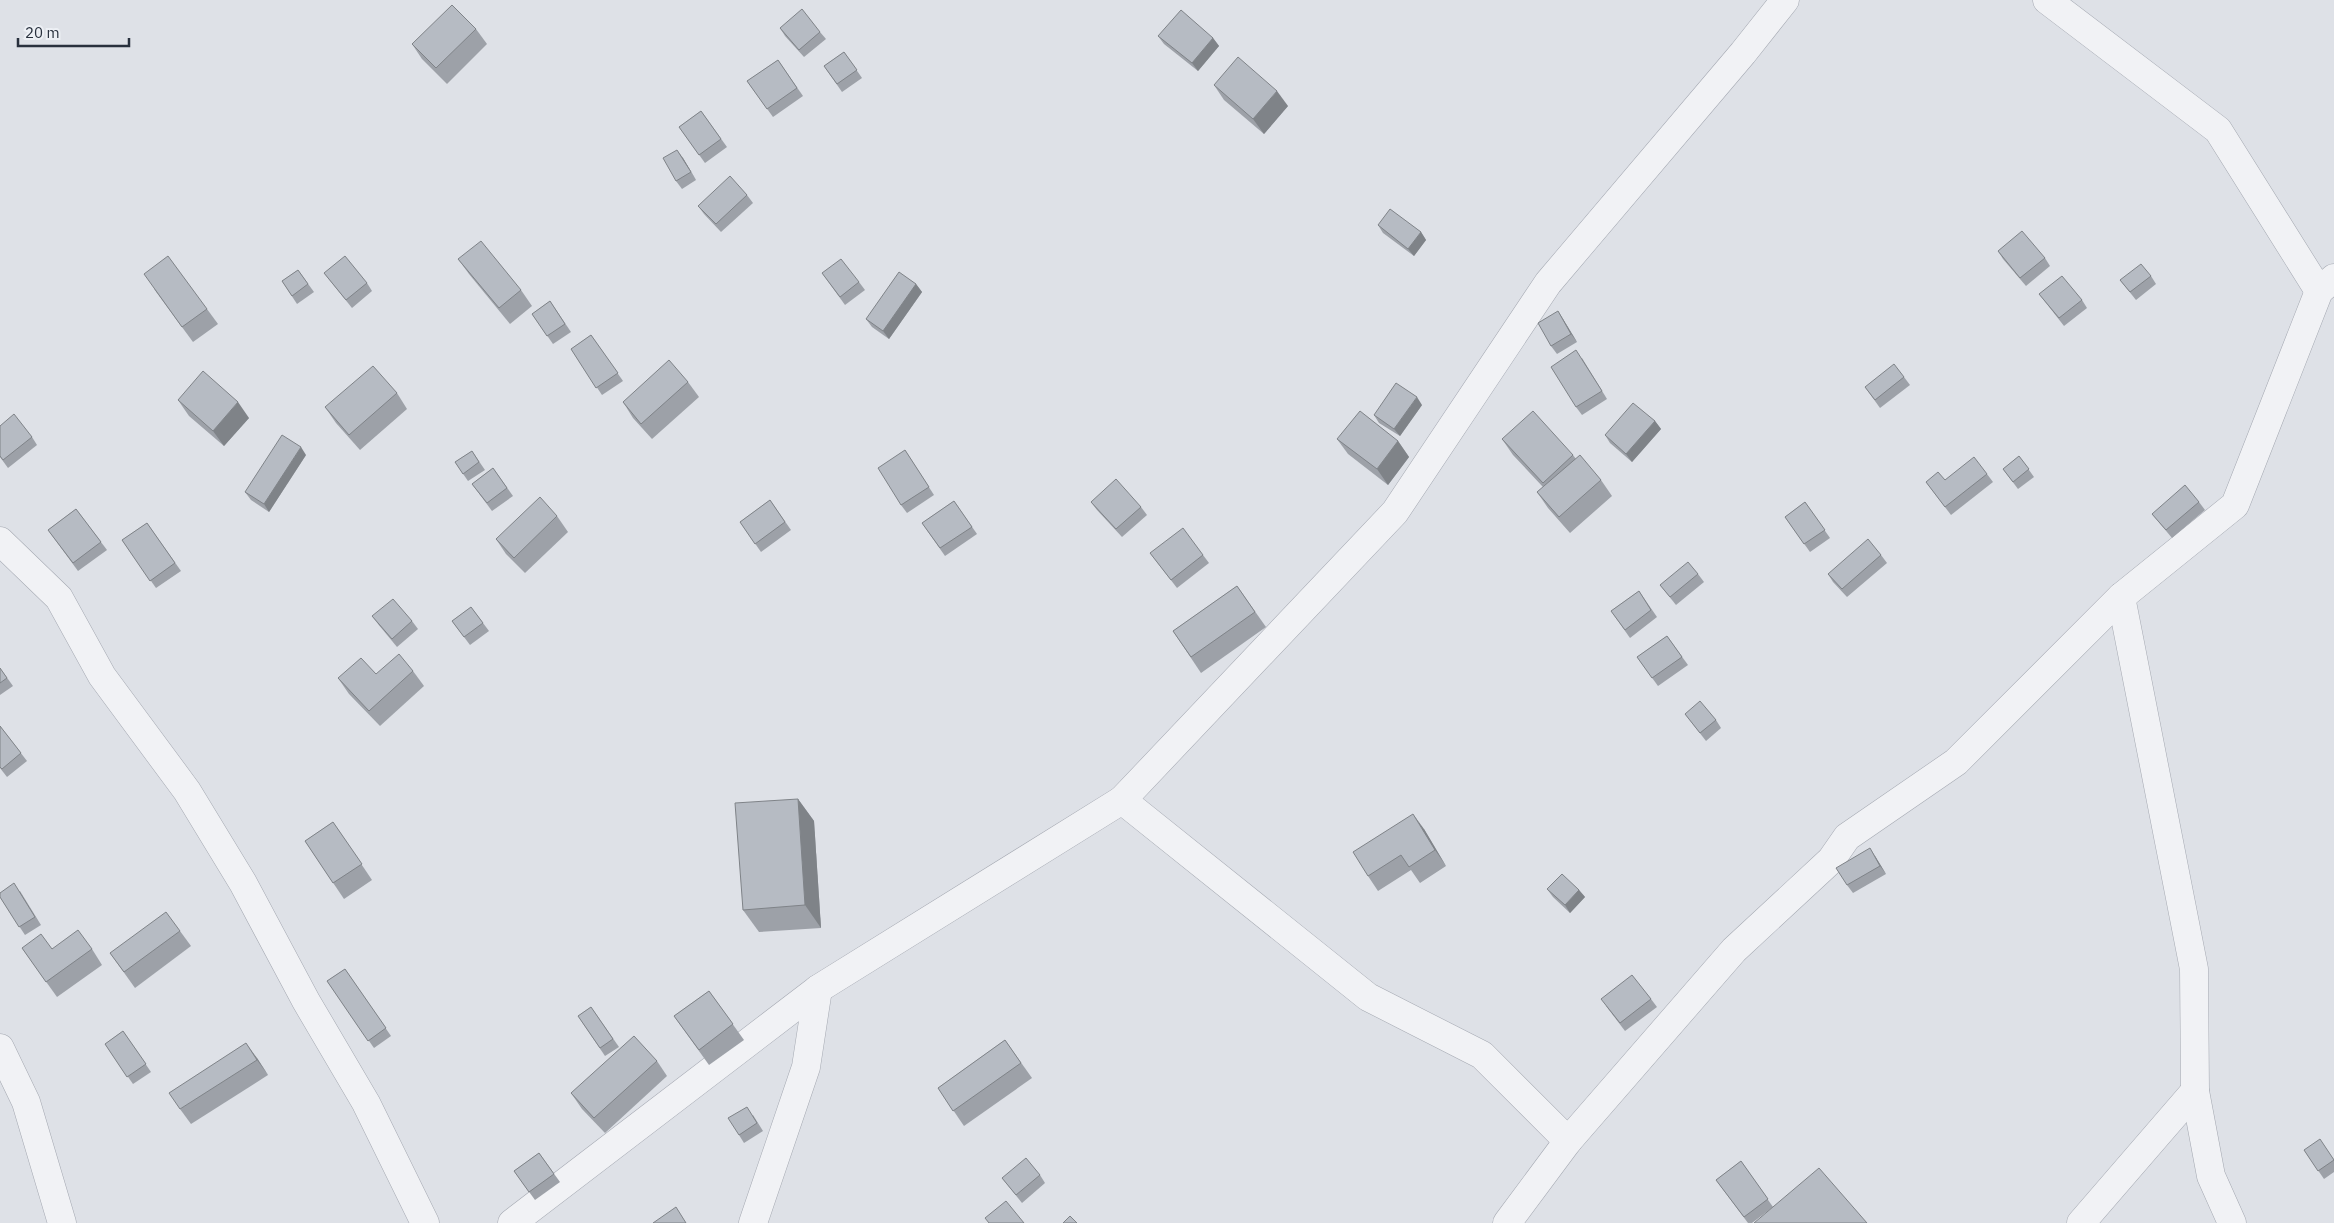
<svg xmlns="http://www.w3.org/2000/svg" width="2334" height="1223" viewBox="0 0 2334 1223" font-family="'IBM Plex Sans',sans-serif">
<rect width="100%" height="100%" fill="#dee1e7"/>
<g fill="none" stroke-linecap="round" stroke-linejoin="round">
<defs>
<g id="minor">
<polyline points="2047,0 2218,130 2319,291"/>
<polyline points="0,541 59,598 102,676 187,791 243,883 306,1001 366,1103 425,1223"/>
<polyline points="2121,597 2194,969 2195,1091 2211,1176 2232,1223"/>
<polyline points="0,1048 26,1102 62,1223"/>
<polyline points="1568,1141 1482,1055 1368,997 1122,800 1395,512 1548,283 1743,53 1785,0"/>
<polyline points="512,1223 818,989 1122,800"/>
<polyline points="753,1223 806,1067 818,989"/>
<polyline points="1507,1223 1568,1141 1734,950 1831,860 1847,837 1956,762 2121,597 2235,505 2319,291 2334,278"/>
<polyline points="2081,1223 2195,1091"/>
</g>
</defs>
<use href="#minor" stroke="#a4a8b1" stroke-width="29"/>
<use href="#minor" stroke="#f1f2f5" stroke-width="28"/>
</g>
<g fill="#9da1a8">
<polygon points="780,28 820,32 826,39 804,57 785,36"/>
<polygon points="476,29 487,44 447,84 422,59 412,44"/>
<polygon points="1158,36 1213,38 1219,46 1198,71 1164,44"/>
<polygon points="844,52 862,78 842,92 824,66"/>
<polygon points="778,60 803,96 773,117 747,81"/>
<polygon points="1214,85 1288,106 1264,134 1224,100"/>
<polygon points="701,111 727,147 705,163 679,127"/>
<polygon points="683,158 696,180 682,189 676,181"/>
<polygon points="747,195 753,203 721,232 704,214 698,206"/>
<polygon points="1378,225 1421,232 1426,240 1414,256 1383,233"/>
<polygon points="1998,251 2045,258 2050,266 2026,286 2003,259"/>
<polygon points="458,259 521,290 532,306 510,324 469,274"/>
<polygon points="298,270 314,292 297,304 282,281"/>
<polygon points="324,273 367,283 372,291 352,308"/>
<polygon points="822,273 859,282 865,290 845,305"/>
<polygon points="2151,276 2156,284 2136,300 2120,280"/>
<polygon points="916,284 922,292 889,339 872,327 866,319"/>
<polygon points="154,289 207,309 218,324 193,342"/>
<polygon points="2039,294 2082,300 2087,308 2064,326"/>
<polygon points="550,301 571,332 553,344 532,314"/>
<polygon points="1558,311 1563,319 1577,342 1557,354 1551,346"/>
<polygon points="591,335 623,381 602,395 571,349"/>
<polygon points="1582,358 1607,399 1582,415 1576,407"/>
<polygon points="1904,377 1910,385 1880,408 1865,387"/>
<polygon points="688,382 699,397 652,439 633,418 623,402"/>
<polygon points="397,393 407,409 360,450 336,423 325,407"/>
<polygon points="178,400 249,418 224,446 189,416"/>
<polygon points="1422,405 1400,436 1379,423 1374,415"/>
<polygon points="1655,421 1661,429 1632,462 1610,443 1605,435"/>
<polygon points="0,426 32,437 37,445 8,468 0,457"/>
<polygon points="1337,439 1398,441 1409,457 1388,485 1348,454"/>
<polygon points="1502,439 1573,455 1576,459 1601,480 1612,496 1570,533 1548,508 1537,492 1543,487 1513,455"/>
<polygon points="905,450 934,495 907,513 901,505"/>
<polygon points="472,451 485,470 468,481 455,462"/>
<polygon points="306,455 269,512 251,500 245,492"/>
<polygon points="2019,456 2034,477 2018,489 2003,469"/>
<polygon points="493,468 513,496 492,511 472,484"/>
<polygon points="1987,474 1993,482 1951,515 1926,482"/>
<polygon points="770,500 791,530 761,552 740,522"/>
<polygon points="954,501 977,534 945,556 922,523"/>
<polygon points="1091,502 1141,507 1147,515 1122,537 1097,510"/>
<polygon points="1805,502 1830,538 1810,552 1785,517"/>
<polygon points="2199,502 2205,510 2172,538 2152,514"/>
<polygon points="76,509 107,550 78,571 48,530"/>
<polygon points="557,516 568,532 525,573 506,554 496,539"/>
<polygon points="147,523 181,571 156,588 122,540"/>
<polygon points="1150,553 1203,555 1209,563 1177,588"/>
<polygon points="1881,555 1887,563 1847,597 1833,582 1828,574"/>
<polygon points="1698,574 1704,582 1676,605 1660,585"/>
<polygon points="1237,586 1266,627 1201,673 1173,631"/>
<polygon points="1639,591 1657,617 1630,638 1611,611"/>
<polygon points="471,607 489,631 470,645 452,621"/>
<polygon points="372,616 412,621 418,629 397,647 378,624"/>
<polygon points="1667,636 1688,665 1658,686 1637,657"/>
<polygon points="0,668 13,686 0,695"/>
<polygon points="413,671 424,686 380,726 349,694 338,678"/>
<polygon points="1685,714 1716,720 1721,728 1706,741"/>
<polygon points="0,726 27,761 7,777 0,768"/>
<polygon points="798,799 814,821 821,928 759,932 743,910"/>
<polygon points="333,822 372,880 344,899 305,841"/>
<polygon points="1424,829 1446,866 1420,883 1411,870 1378,891 1368,876"/>
<polygon points="1875,856 1886,874 1853,893 1847,885"/>
<polygon points="1547,889 1579,890 1585,897 1570,913 1553,897"/>
<polygon points="20,891 41,925 25,935 0,897"/>
<polygon points="180,931 191,946 135,988 110,953"/>
<polygon points="22,948 92,949 102,965 57,997"/>
<polygon points="345,969 391,1036 374,1048 327,981"/>
<polygon points="709,991 744,1040 709,1065 674,1016"/>
<polygon points="1651,999 1657,1007 1625,1031 1606,1006"/>
<polygon points="591,1007 619,1047 605,1056 578,1016"/>
<polygon points="123,1031 151,1072 133,1084 105,1044"/>
<polygon points="1005,1040 1032,1078 964,1126 938,1088"/>
<polygon points="257,1058 268,1075 191,1124 180,1109"/>
<polygon points="657,1061 667,1076 605,1133 582,1109 571,1093"/>
<polygon points="753,1115 763,1131 744,1143 739,1135"/>
<polygon points="2304,1150 2334,1159 2334,1172 2324,1179"/>
<polygon points="539,1153 560,1182 535,1200 514,1171"/>
<polygon points="1741,1161 1773,1207 1752,1223 1748,1223 1716,1180"/>
<polygon points="1040,1175 1045,1183 1022,1203 1002,1178"/>
</g>
<g fill="#7f8388">
<polygon points="1213,38 1219,46 1198,71 1192,63"/>
<polygon points="1277,91 1288,106 1264,134 1253,119"/>
<polygon points="677,150 683,158 696,180 691,172"/>
<polygon points="1421,232 1426,240 1414,256 1408,249"/>
<polygon points="916,284 922,292 889,339 883,331"/>
<polygon points="1558,311 1563,319 1577,342 1571,334"/>
<polygon points="1417,397 1422,405 1400,436 1394,429"/>
<polygon points="238,402 249,418 224,446 213,431"/>
<polygon points="1655,421 1661,429 1632,462 1626,454"/>
<polygon points="1398,441 1409,457 1388,485 1377,469"/>
<polygon points="301,447 306,455 269,512 264,504"/>
<polygon points="798,799 814,821 821,928 805,905"/>
<polygon points="1413,814 1424,829 1446,866 1435,850"/>
<polygon points="1870,848 1875,856 1886,874 1880,866"/>
<polygon points="1579,890 1585,897 1570,913 1565,905"/>
<polygon points="246,1043 257,1058 268,1075 257,1060"/>
</g>
<g fill="#b6bbc3" stroke="#7f8388">
<polygon points="452,5 476,29 436,68 412,44"/>
<polygon points="802,9 820,32 799,50 780,28"/>
<polygon points="1181,10 1213,38 1192,63 1158,36"/>
<polygon points="844,52 857,70 837,84 824,66"/>
<polygon points="1238,57 1277,91 1253,119 1214,85"/>
<polygon points="778,60 797,88 767,109 747,81"/>
<polygon points="701,111 721,139 699,155 679,127"/>
<polygon points="677,150 691,172 676,181 663,158"/>
<polygon points="730,176 747,195 716,224 698,206"/>
<polygon points="1390,209 1421,232 1408,249 1378,225"/>
<polygon points="2022,231 2045,258 2020,278 1998,251"/>
<polygon points="481,241 521,290 499,308 458,259"/>
<polygon points="168,256 207,309 182,327 144,274"/>
<polygon points="345,256 367,283 346,300 324,273"/>
<polygon points="841,259 859,282 840,297 822,273"/>
<polygon points="2141,264 2151,276 2130,292 2120,280"/>
<polygon points="298,270 308,284 292,296 282,281"/>
<polygon points="899,272 916,284 883,331 866,319"/>
<polygon points="2062,276 2082,300 2059,318 2039,294"/>
<polygon points="550,301 565,324 547,336 532,314"/>
<polygon points="1558,311 1571,334 1551,346 1538,323"/>
<polygon points="591,335 618,373 596,388 571,349"/>
<polygon points="1576,350 1602,391 1576,407 1551,367"/>
<polygon points="669,360 688,382 641,424 623,402"/>
<polygon points="1894,364 1904,377 1875,400 1865,387"/>
<polygon points="373,366 397,393 349,435 325,407"/>
<polygon points="203,371 238,402 213,431 178,400"/>
<polygon points="1396,383 1417,397 1394,429 1374,415"/>
<polygon points="1633,403 1655,421 1626,454 1605,435"/>
<polygon points="1360,411 1398,441 1377,469 1337,439"/>
<polygon points="1533,411 1573,455 1543,483 1502,439"/>
<polygon points="14,414 32,437 3,460 0,456 0,426"/>
<polygon points="282,435 301,447 264,504 245,492"/>
<polygon points="905,450 929,487 901,505 878,468"/>
<polygon points="472,451 479,462 463,474 455,462"/>
<polygon points="1580,455 1601,480 1559,517 1537,492"/>
<polygon points="2019,456 2029,469 2013,482 2003,469"/>
<polygon points="1974,457 1987,474 1945,507 1926,482 1938,472 1945,480"/>
<polygon points="493,468 507,488 487,503 472,484"/>
<polygon points="1116,479 1141,507 1116,529 1091,502"/>
<polygon points="2185,485 2199,502 2166,530 2152,514"/>
<polygon points="540,497 557,516 514,558 496,539"/>
<polygon points="770,500 785,522 755,544 740,522"/>
<polygon points="954,501 972,527 940,548 922,523"/>
<polygon points="1805,502 1825,530 1804,544 1785,517"/>
<polygon points="76,509 101,542 73,563 48,530"/>
<polygon points="147,523 175,563 150,581 122,540"/>
<polygon points="1183,528 1203,555 1171,580 1150,553"/>
<polygon points="1868,539 1881,555 1842,589 1828,574"/>
<polygon points="1688,562 1698,574 1670,597 1660,585"/>
<polygon points="1237,586 1255,612 1191,657 1173,631"/>
<polygon points="1639,591 1651,610 1625,630 1611,611"/>
<polygon points="393,599 412,621 392,639 372,616"/>
<polygon points="471,607 483,623 464,637 452,621"/>
<polygon points="1667,636 1682,657 1652,678 1637,657"/>
<polygon points="399,654 413,671 369,711 338,678 361,658 376,674"/>
<polygon points="0,668 7,678 0,683"/>
<polygon points="1700,701 1716,720 1700,733 1685,714"/>
<polygon points="0,726 21,753 2,769 0,767"/>
<polygon points="798,799 805,905 743,910 735,803"/>
<polygon points="1413,814 1435,850 1409,867 1401,855 1368,876 1353,852"/>
<polygon points="333,822 362,864 333,883 305,841"/>
<polygon points="1870,848 1880,866 1847,885 1836,868"/>
<polygon points="1562,874 1579,890 1565,905 1547,889"/>
<polygon points="14,883 35,917 19,927 0,897 0,893"/>
<polygon points="166,912 180,931 124,972 110,953"/>
<polygon points="78,930 92,949 46,982 22,948 41,934 52,949"/>
<polygon points="345,969 386,1028 368,1041 327,981"/>
<polygon points="1632,975 1651,999 1620,1023 1601,999"/>
<polygon points="709,991 733,1024 699,1050 674,1016"/>
<polygon points="591,1007 613,1039 600,1048 578,1016"/>
<polygon points="123,1031 146,1064 127,1077 105,1044"/>
<polygon points="634,1036 657,1061 594,1118 571,1093"/>
<polygon points="1005,1040 1021,1063 953,1111 938,1088"/>
<polygon points="246,1043 257,1060 180,1109 169,1093"/>
<polygon points="747,1107 757,1123 739,1135 728,1118"/>
<polygon points="2320,1139 2334,1160 2318,1171 2304,1150"/>
<polygon points="539,1153 554,1174 529,1192 514,1171"/>
<polygon points="1026,1158 1040,1175 1016,1195 1002,1178"/>
<polygon points="1741,1161 1768,1199 1744,1217 1716,1180"/>
<polygon points="1819,1168 1867,1223 1754,1223"/>
<polygon points="1006,1201 1024,1223 989,1223 985,1218"/>
<polygon points="676,1207 686,1223 653,1223"/>
<polygon points="1070,1216 1077,1223 1063,1223"/>
</g>
<path d="M18 38v8h111v-8" fill="none" stroke="#28303d" stroke-width="2.5"/>
<text x="25" y="38" font-size="15" fill="#28303d" stroke="#edf0f5" stroke-width="4" paint-order="stroke">20 m</text>
</svg>
